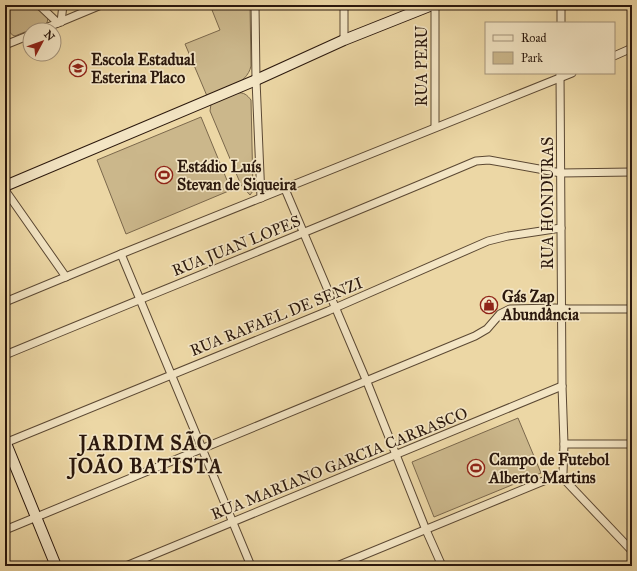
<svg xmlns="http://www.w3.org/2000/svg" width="637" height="571" viewBox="0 0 637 571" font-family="'IM FELL Great Primer',serif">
<rect width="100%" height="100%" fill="#ecd7a5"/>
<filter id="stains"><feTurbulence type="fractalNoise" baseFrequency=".005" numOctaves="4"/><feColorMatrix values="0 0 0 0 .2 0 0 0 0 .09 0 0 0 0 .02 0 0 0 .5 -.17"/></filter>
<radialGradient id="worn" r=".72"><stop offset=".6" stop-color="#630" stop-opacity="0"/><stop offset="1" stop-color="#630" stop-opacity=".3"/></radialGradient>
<g fill="#cbb78b" stroke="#7b684c">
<path d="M10 5H35L48 18 47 23 15 36C12 35 10 34 10 30Z"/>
<path d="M210 5H250L251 66C247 85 223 89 207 96L185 44 220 30Z"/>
<path d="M237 93C244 92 247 95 251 100L253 191 250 195 241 185 210 111 211 104Z"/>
<polygon points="201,117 231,190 126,234 97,160"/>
<polygon points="518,418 541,473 434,517 412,462"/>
</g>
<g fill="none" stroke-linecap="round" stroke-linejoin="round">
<defs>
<g id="street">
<polyline points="39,5 58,23"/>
<polyline points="255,5 256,80 261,198"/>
<polyline points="344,5 344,40"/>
<polyline points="435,5 435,127"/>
<polyline points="61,22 63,5"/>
<polyline points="561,23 561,5"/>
<polyline points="41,30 101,5"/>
<polyline points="5,45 30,35"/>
<polyline points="614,56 632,48"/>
<polyline points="285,189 367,382 426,530 442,566"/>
<polyline points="5,190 66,277"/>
<polyline points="121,254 251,566"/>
<polyline points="5,302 121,254 572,73"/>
<path d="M5 355C162 290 320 227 476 161L489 160 561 173 632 172"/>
<polyline points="5,443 328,311 488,241 508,236 561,228"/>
<polyline points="564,444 632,444"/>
<polyline points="560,475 632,551"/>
<polyline points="5,530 475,336 487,329 500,314 510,309 555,308 569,309 632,309"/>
<polyline points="126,566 562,386"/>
<polyline points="337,566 563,473 564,444 562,386 560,73"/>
</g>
<g id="secondary">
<polyline points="5,186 256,80 344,40 432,5"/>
<polyline points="5,441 56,566"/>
</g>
</defs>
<use href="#street" stroke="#5b4833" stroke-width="9"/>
<use href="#secondary" stroke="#2b180d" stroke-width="12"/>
<use href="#street" stroke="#f3e5c4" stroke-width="7"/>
<use href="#secondary" stroke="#f3e5c4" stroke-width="10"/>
</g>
<defs>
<symbol id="school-ring" viewBox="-11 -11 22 22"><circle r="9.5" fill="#f3e5c4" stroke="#8f2418" stroke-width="1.5"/><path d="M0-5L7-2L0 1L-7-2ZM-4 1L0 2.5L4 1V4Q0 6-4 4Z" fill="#8f2418"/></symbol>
<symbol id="stadium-ring" viewBox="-11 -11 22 22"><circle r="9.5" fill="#f3e5c4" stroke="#8f2418" stroke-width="1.5"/><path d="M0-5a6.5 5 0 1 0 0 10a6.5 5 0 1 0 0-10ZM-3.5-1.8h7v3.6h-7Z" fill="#8f2418"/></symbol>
<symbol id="shop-ring" viewBox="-11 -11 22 22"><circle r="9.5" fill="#f3e5c4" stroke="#8f2418" stroke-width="1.5"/><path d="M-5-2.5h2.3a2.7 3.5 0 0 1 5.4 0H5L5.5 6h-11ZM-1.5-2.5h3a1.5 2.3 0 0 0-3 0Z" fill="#8f2418"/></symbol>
</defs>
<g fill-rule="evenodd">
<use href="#school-ring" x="68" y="58" width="20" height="20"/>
<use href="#stadium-ring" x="154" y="165" width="20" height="20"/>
<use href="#shop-ring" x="479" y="295" width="20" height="20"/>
<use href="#stadium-ring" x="466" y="458" width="20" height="20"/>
</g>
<g text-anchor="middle" stroke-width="3.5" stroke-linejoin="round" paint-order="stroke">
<g font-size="16" font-weight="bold" fill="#2b180d" stroke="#f3e5c4" text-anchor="start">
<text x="91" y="65">Escola Estadual<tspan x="91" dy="18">Esterina Placo</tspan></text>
<text x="177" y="172">Estádio Luís<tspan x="177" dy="18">Stevan de Siqueira</tspan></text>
<text x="502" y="302">Gás Zap<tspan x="502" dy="18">Abundância</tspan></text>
<text x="489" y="465">Campo de Futebol<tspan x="489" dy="18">Alberto Martins</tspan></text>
</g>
<g font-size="16" fill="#2b180d" stroke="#f3e5c4">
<text transform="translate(421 66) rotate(-90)" y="6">RUA PERU</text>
<text transform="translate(547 203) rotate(-90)" y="6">RUA HONDURAS</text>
<text transform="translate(236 245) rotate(-22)" y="6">RUA JUAN LOPES</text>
<text transform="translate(276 316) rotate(-22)" y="6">RUA RAFAEL DE SENZI</text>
<text transform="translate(339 463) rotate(-22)" y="6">RUA MARIANO GARCIA CARRASCO</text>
</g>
<g font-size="20" font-weight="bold" letter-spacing="1" fill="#2b180d" stroke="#f3e5c4">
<text x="146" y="450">JARDIM SÃO<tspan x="146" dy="23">JOÃO BATISTA</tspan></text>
</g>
</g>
<rect width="637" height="571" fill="none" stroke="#ecd7a5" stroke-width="20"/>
<rect x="6" y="6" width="625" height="559" fill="none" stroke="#2b180d" stroke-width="2"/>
<rect x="10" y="10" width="617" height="551" fill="none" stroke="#2b180d"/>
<rect x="485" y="22" width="130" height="52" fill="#f3e5c4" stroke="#a3937b"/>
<rect x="493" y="35" width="20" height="6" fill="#f3e5c4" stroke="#a3937b"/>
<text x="521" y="42" font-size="12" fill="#2b180d">Road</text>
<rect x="493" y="52" width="20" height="12" fill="#cbb78b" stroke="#a3937b"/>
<text x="521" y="62" font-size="12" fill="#2b180d">Park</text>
<g transform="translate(42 42) rotate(49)"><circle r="19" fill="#f3e5c4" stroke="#a3937b"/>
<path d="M0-3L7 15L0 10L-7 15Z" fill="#8f2418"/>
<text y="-6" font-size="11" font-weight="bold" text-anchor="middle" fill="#2b180d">N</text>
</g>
<rect width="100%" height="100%" filter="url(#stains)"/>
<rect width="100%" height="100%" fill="url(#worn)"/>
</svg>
